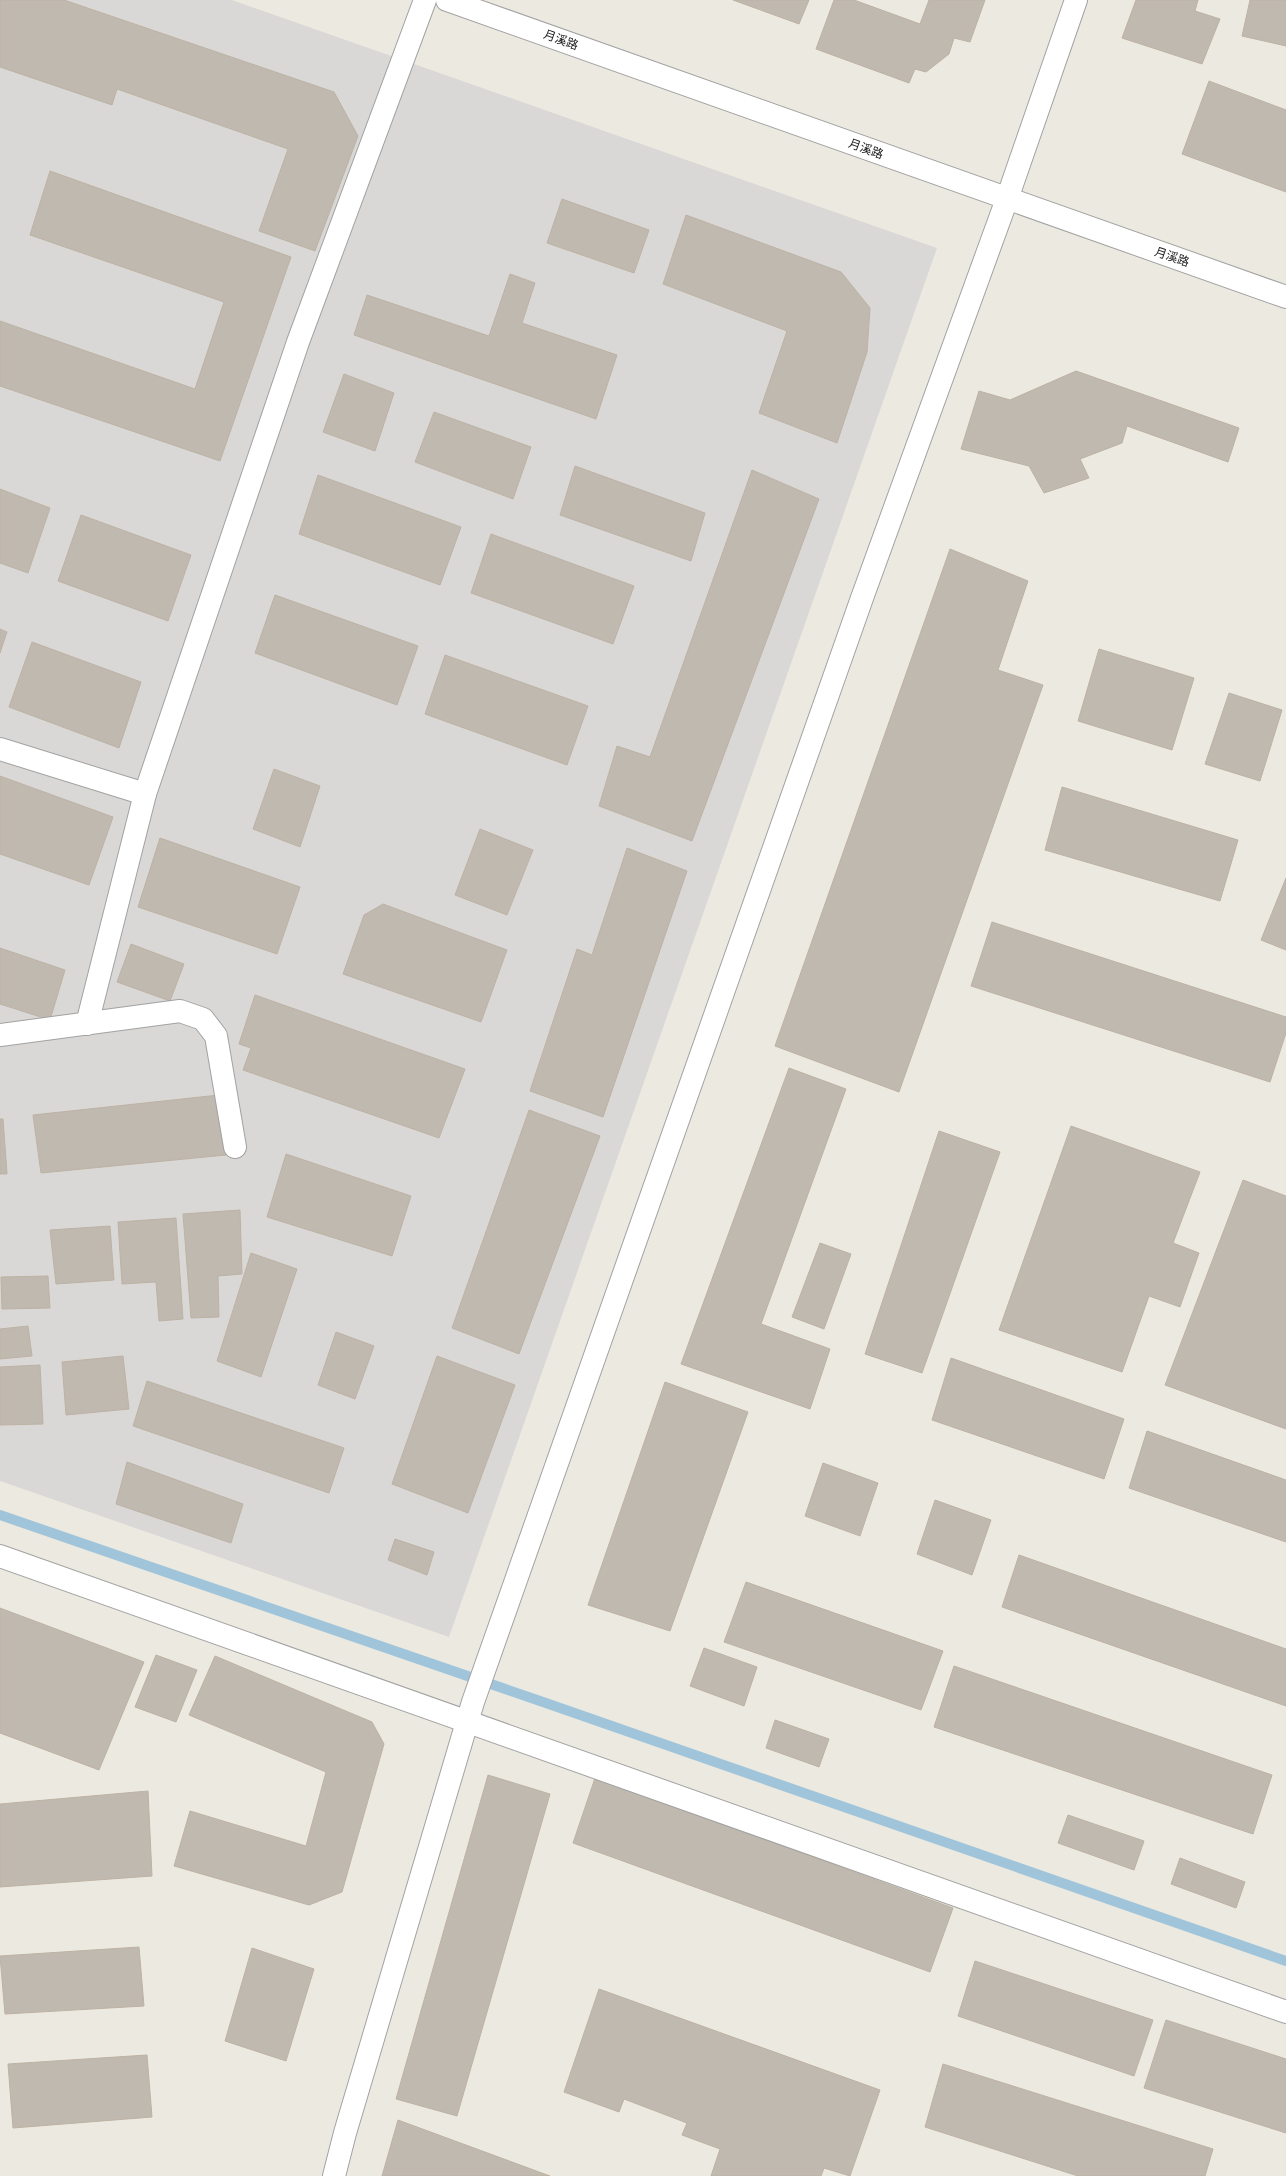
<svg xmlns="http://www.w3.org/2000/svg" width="1286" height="2176" viewBox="0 0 1286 2176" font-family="Poppins,'Noto Sans SC',sans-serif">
<rect width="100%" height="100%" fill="#eceae0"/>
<polygon fill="#d9d8d7" points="0,0 232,0 937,248 449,1637 0,1481"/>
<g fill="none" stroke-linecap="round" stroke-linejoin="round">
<polyline stroke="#a0c4da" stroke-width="10" points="0,1515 543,1702 1286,1961"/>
</g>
<g fill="#c0b9b0" stroke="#bdb2a3">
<polygon points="0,0 64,0 334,92 358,136 315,251 259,231 288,149 117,89 112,105 0,67"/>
<polygon points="733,0 809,0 799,24"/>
<polygon points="834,0 854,0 920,24 929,0 985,0 970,42 954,38 949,54 926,72 915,69 909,83 816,49"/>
<polygon points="1136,0 1198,0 1195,11 1220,19 1202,64 1122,38"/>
<polygon points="1250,0 1286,0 1286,46 1242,36"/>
<polygon points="1209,81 1286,110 1286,192 1182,154"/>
<polygon points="50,171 291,257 220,461 0,386 0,321 195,389 224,302 30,235"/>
<polygon points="562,199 649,230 634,273 547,243"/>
<polygon points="686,215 841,272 870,308 867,352 837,443 759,413 787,331 663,284"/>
<polygon points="510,274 535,283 522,323 617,355 596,419 354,335 367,295 489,336"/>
<polygon points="1076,371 1239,428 1228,462 1127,426 1122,443 1080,459 1089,478 1044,493 1029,466 961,449 979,391 1010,400"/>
<polygon points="344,374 394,393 375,451 323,432"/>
<polygon points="434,412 531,447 513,499 415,462"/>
<polygon points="575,466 705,513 691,561 560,515"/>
<polygon points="752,470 819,499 692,841 599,806 617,746 650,757"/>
<polygon points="318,475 461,527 440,585 299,534"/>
<polygon points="0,489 50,508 28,573 0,563"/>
<polygon points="81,515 191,555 168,621 58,581"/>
<polygon points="491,534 634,586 613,644 471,593"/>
<polygon points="950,549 1028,581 998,670 1043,685 899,1092 775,1046"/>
<polygon points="275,595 418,646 397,705 255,653"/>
<polygon points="0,629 7,632 0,653"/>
<polygon points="32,642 141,682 119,748 9,707"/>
<polygon points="1099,649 1194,678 1172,750 1078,721"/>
<polygon points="445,655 588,706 567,765 425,714"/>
<polygon points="1229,693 1282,710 1260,781 1205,764"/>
<polygon points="274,769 320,786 300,847 253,829"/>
<polygon points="0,776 113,817 89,885 0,854"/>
<polygon points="1062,787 1238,840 1220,901 1045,850"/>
<polygon points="480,829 533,850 507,915 455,895"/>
<polygon points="160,838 300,887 277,954 138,907"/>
<polygon points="627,848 687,871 603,1117 530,1091 577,949 592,955"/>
<polygon points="1286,878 1286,950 1261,940"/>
<polygon points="383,904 507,950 481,1022 343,974 364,915"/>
<polygon points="992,922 1286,1017 1286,1033 1270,1082 971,986"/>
<polygon points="131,944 184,964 170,1001 117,982"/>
<polygon points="0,948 65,970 50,1020 0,1004"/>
<polygon points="255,995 465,1069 439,1138 243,1070 251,1048 239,1044"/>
<polygon points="789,1068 846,1089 761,1324 830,1349 810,1409 681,1364"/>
<polygon points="219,1095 226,1155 41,1173 33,1115"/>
<polygon points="529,1110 600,1136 519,1354 452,1328"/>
<polygon points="0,1119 3,1119 7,1174 0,1174"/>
<polygon points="1071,1126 1200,1172 1173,1243 1199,1253 1180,1307 1149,1296 1122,1372 999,1330"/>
<polygon points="939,1131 1000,1152 922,1373 865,1354"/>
<polygon points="286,1154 411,1196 392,1256 267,1217"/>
<polygon points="1243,1180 1286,1196 1286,1429 1165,1385"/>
<polygon points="240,1210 242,1274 218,1276 219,1317 191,1318 183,1214"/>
<polygon points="176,1218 183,1319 159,1321 156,1282 122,1284 118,1222"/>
<polygon points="110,1226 114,1280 56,1284 50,1230"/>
<polygon points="820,1243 851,1254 824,1329 792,1317"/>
<polygon points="251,1253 297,1269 261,1377 217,1361"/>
<polygon points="48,1276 50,1308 2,1309 1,1277"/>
<polygon points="28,1326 32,1356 0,1359 0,1329"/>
<polygon points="336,1332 374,1346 355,1399 318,1385"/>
<polygon points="123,1356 129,1409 66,1415 62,1362"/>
<polygon points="437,1356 515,1385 468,1513 392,1484"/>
<polygon points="951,1358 1124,1419 1104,1479 932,1420"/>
<polygon points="40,1365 43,1424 0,1425 0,1367"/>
<polygon points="147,1381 344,1448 329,1493 133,1426"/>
<polygon points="665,1382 748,1412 670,1631 588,1605"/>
<polygon points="1147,1431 1286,1480 1286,1542 1129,1488"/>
<polygon points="127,1462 243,1504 231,1543 116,1504"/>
<polygon points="823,1463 878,1483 860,1536 805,1516"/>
<polygon points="935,1500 991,1520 972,1575 917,1554"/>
<polygon points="395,1539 434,1552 427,1575 388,1560"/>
<polygon points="1019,1555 1286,1649 1286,1706 1002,1607"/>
<polygon points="746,1582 943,1651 921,1710 724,1642"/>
<polygon points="0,1608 144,1662 99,1770 0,1733"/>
<polygon points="704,1648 757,1667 744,1706 690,1686"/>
<polygon points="156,1655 197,1670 176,1722 135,1707"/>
<polygon points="215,1656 372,1722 384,1744 342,1892 309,1905 174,1866 190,1811 306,1846 326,1772 189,1715"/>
<polygon points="954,1666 1272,1775 1253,1834 934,1727"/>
<polygon points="775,1720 829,1739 819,1767 766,1748"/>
<polygon points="488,1775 550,1794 457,2116 396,2099"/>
<polygon points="595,1778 953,1908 930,1972 573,1843"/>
<polygon points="148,1791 152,1876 0,1887 0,1804"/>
<polygon points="1068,1815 1144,1841 1134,1870 1058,1843"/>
<polygon points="1180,1858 1245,1882 1236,1908 1171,1884"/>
<polygon points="139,1947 144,2006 5,2014 0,1956"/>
<polygon points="252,1948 314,1969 286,2061 225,2041"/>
<polygon points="975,1961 1153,2020 1134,2076 958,2016"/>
<polygon points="599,1989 880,2090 850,2176 824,2168 821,2176 711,2176 720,2149 682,2135 687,2123 624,2099 619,2112 564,2092"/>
<polygon points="1166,2020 1286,2059 1286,2133 1144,2088"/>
<polygon points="147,2055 152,2117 13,2128 8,2064"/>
<polygon points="943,2064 1213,2149 1205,2176 1078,2176 925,2127"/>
<polygon points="398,2120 550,2176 382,2176"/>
</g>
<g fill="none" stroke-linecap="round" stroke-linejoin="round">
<defs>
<g id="minor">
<polyline points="0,749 145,794"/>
<polyline points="87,1024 145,794 298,342 425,0"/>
<polyline points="0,1035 180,1011 203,1019 216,1036 235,1147"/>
<polyline points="0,1556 1286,2012"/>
<polyline points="334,2176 345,2133 473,1702 862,598 1007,199 1076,0"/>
</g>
<polyline id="tertiary" points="447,0 1286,297"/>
</defs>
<use href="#minor" stroke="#a2a2a2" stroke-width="24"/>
<use href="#tertiary" stroke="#a2a2a2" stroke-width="24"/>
<use href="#minor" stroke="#fff" stroke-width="22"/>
<use href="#tertiary" stroke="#fff" stroke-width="22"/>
</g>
<g text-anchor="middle" stroke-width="3" stroke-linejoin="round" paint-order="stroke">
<g font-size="12" fill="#1b1b1b" stroke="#fff">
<text transform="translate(561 40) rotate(20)" y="4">月溪路</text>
<text transform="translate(866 149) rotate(20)" y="4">月溪路</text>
<text transform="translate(1172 257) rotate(19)" y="4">月溪路</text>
</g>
</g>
</svg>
